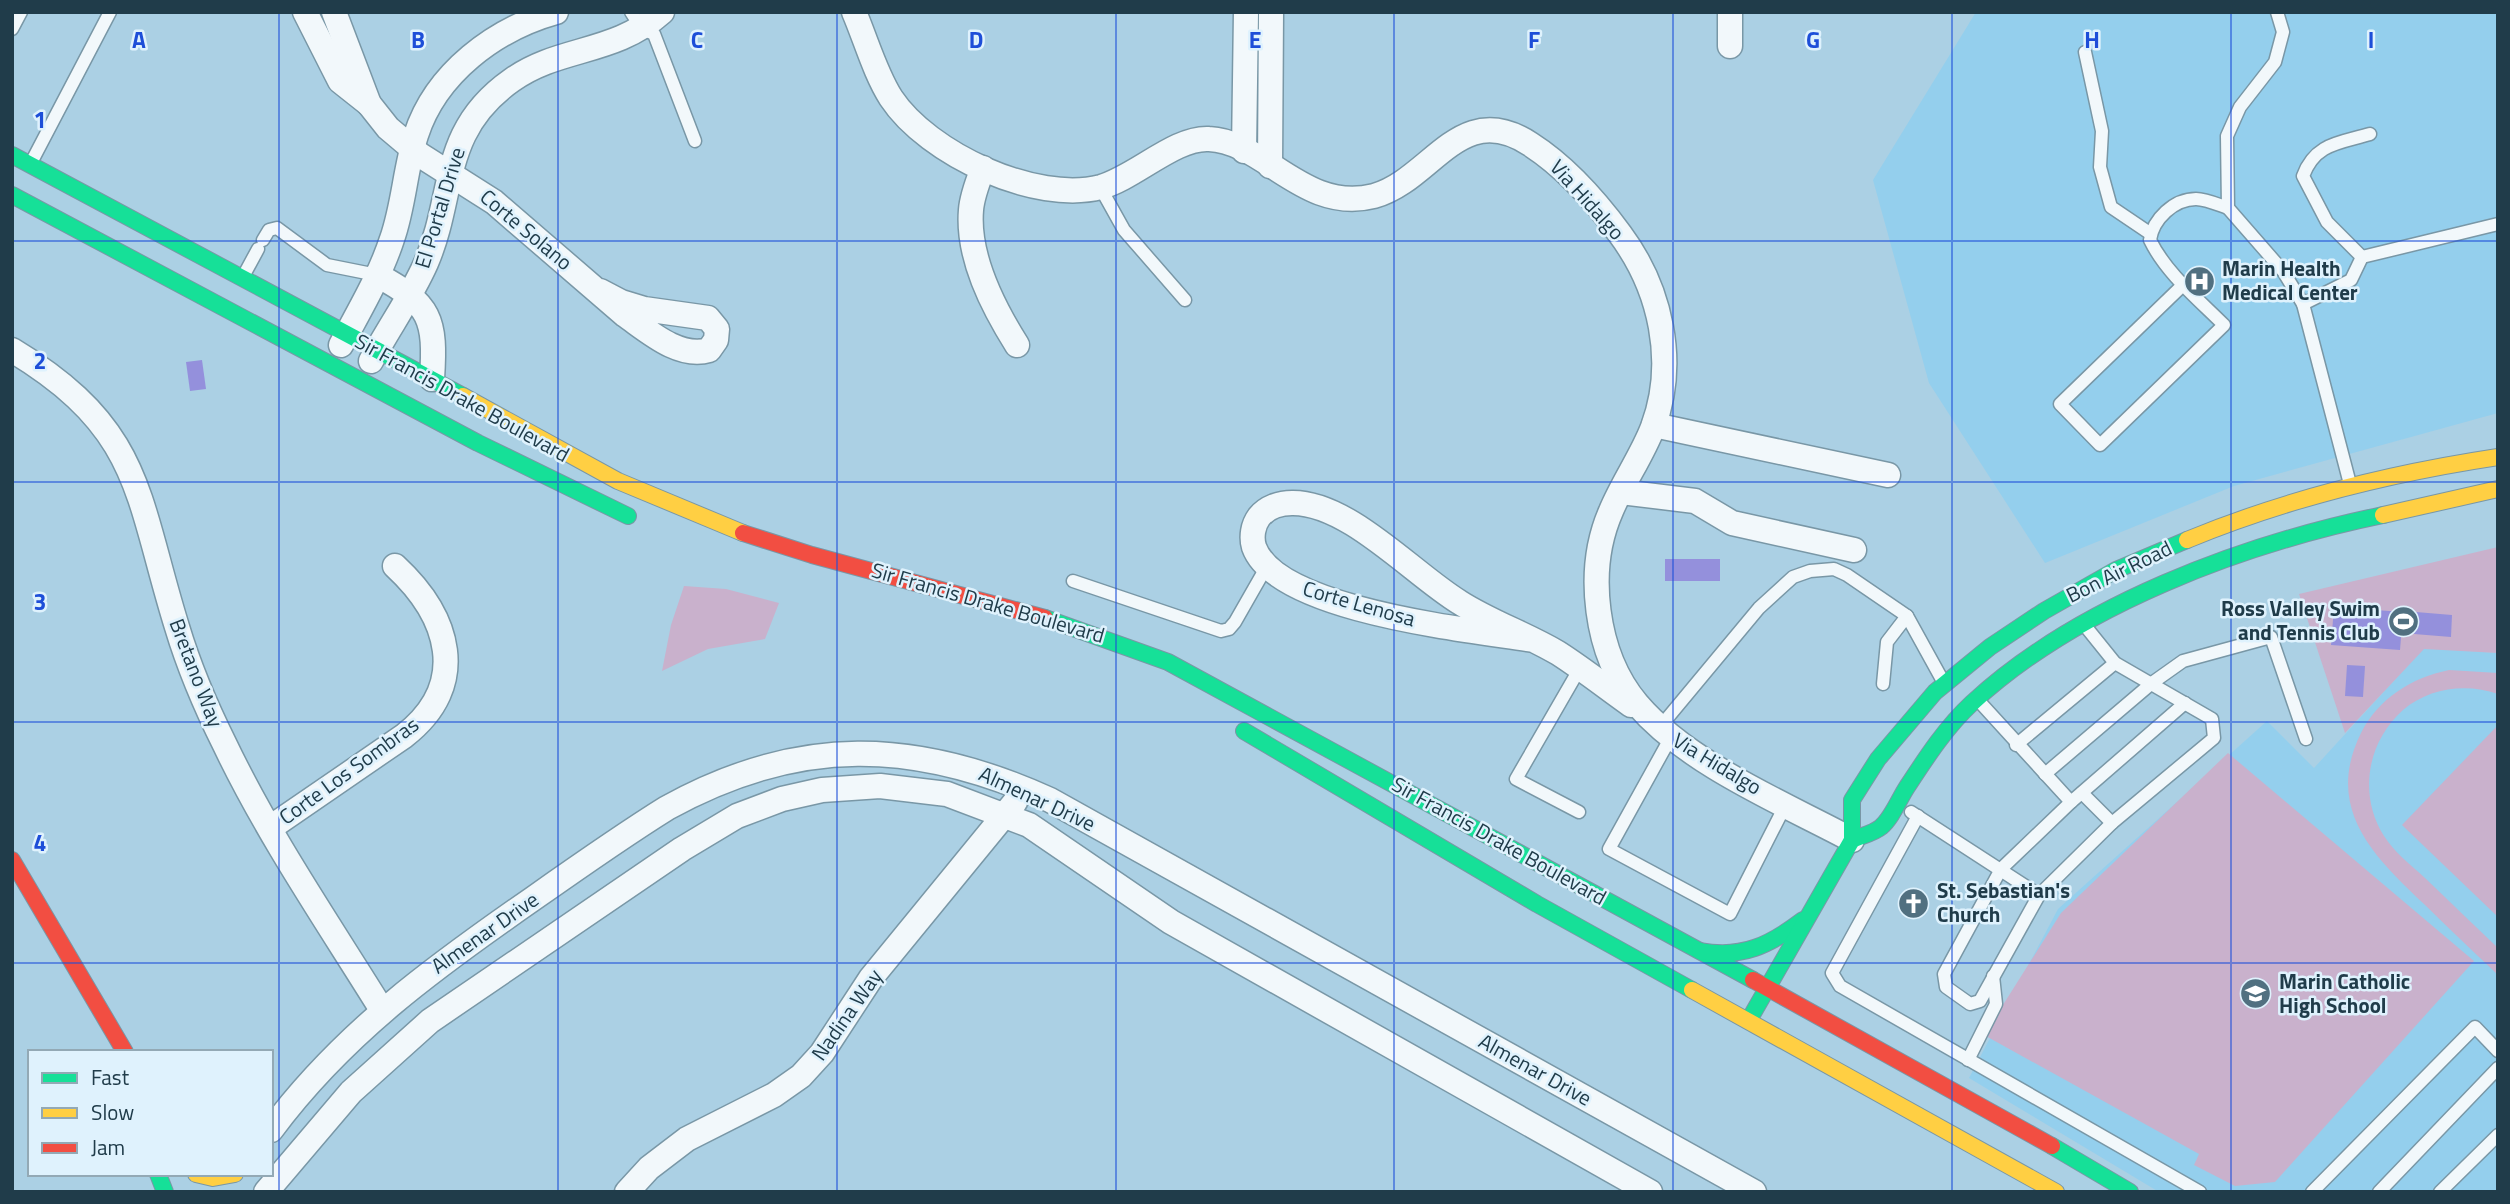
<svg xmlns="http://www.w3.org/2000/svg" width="2510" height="1204" viewBox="0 0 2510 1204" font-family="'Titillium Web',sans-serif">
<rect width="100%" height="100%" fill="#abd0e4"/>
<g fill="#94cfed">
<polygon points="1976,12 2498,12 2498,413 2234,486 2045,563 1929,383 1873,180"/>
<polygon points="2424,648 2498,653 2498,1192 2159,1192 1969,1078 2058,909 2267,721 2314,768"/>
</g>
<g fill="#c9b1cc">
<polygon points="2498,547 2498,653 2424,649 2345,733 2299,594"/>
<polygon points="684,586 726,589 779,603 765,639 708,649 662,671 671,625"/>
<path d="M2449 670 2498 673V694C2466 683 2429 688 2403 710 2367 742 2358 795 2384 836 2394 852 2411 865 2425 878 2449 901 2473 924 2498 948V975C2473 951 2448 928 2424 904 2373 856 2324 808 2361 733 2379 698 2411 678 2449 670Z"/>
<polygon points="2498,725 2498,917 2402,825"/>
<polygon points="2228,753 2474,961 2275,1182 2235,1186 2194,1165 2199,1154 1984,1035 2061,913"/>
</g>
<g fill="#9490dc">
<polygon points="202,360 206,389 190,391 186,362"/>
<rect x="1665" y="559" width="55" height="22"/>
<polygon points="2334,607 2403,612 2400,650 2331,645"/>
<polygon points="2416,612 2452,615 2451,637 2414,634"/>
<polygon points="2347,665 2365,666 2363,697 2345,696"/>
</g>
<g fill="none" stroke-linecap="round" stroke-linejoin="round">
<defs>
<g id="lane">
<polyline points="631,12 642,29 654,34 695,141"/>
<polyline points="2277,12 2283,32 2275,62 2240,107 2227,136 2228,208 2283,271 2303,304"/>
<polyline points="12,29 21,12"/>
<polyline points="2085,52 2102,131 2100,167 2111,207 2151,234"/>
<polyline points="32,161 110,12"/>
<polyline points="1100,187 1124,230 1185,300"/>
<polyline points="263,240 269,230 277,228 327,265 377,275"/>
<path d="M2362 257 2327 222 2303 176C2315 143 2340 143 2370 134"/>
<polyline points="2362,257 2498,224"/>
<polyline points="245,273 258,249"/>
<path d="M2184 284 2060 404 2100 445 2224 325C2198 299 2166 273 2150 240 2153 219 2174 199 2196 199 2206 199 2219 205 2228 208"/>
<polyline points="2350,484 2303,304 2351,280 2362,257"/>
<polyline points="1073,581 1221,631 1229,629 1235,622 1267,566"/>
<polyline points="1883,684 1887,642 1907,616"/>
<polyline points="1977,699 2071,802 2185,703"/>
<polyline points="1660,727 1759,608 1793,577 1810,571 1834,569 1847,575 1907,616 1944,683"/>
<polyline points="1671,737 1609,849 1730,914 1786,804"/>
<polyline points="2016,745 2115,663"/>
<polyline points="2045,774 2152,683 2183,661 2271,637 2306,739"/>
<polyline points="2082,793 2112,823"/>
<polyline points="2071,802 2001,869 1944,974 1946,987 1970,1004 1980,1001 2039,895 2112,823 2214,738 2212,719 2115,663 2086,627"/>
<polyline points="1579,812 1516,779 1580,668"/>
<polyline points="1911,812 2039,895"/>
<polyline points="1918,816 1832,973 1840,986 2200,1192"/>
<polyline points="1968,1060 1996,1004 1993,976"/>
<polyline points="2312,1192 2475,1027 2498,1051"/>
<polyline points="2379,1192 2498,1068"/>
<polyline points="2440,1192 2498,1135"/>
</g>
<g id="street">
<polyline points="305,12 340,81 369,104"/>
<path d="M334 12 369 104 388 128 420 155 494 202 625 315C648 331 679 359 709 350L716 340 717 329 708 318 644 309 621 302 600 291"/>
<path d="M854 12C866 40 875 73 891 98 928 154 1036 204 1101 187 1136 177 1175 137 1209 139 1264 141 1304 214 1374 196 1432 180 1460 98 1530 144 1566 167 1595 200 1620 234 1661 289 1677 362 1653 427 1642 456 1623 482 1611 511 1585 570 1595 654 1637 704 1688 764 1783 803 1852 840"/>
<polyline points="1730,46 1730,12"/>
<polyline points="1244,151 1246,12"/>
<polyline points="1270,166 1271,12"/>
<path d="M983 168C978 181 972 196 971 210 967 257 993 307 1017 345"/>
<path d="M377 275C431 304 436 319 432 379"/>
<path d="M341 345C359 311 380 276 392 239 404 205 405 169 416 135 436 73 495 29 556 12"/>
<path d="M12 350C143 429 136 495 177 627 189 667 206 707 225 745 269 837 328 923 382 1010"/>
<path d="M371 361C388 329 411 297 426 263 456 193 439 131 512 80 560 46 614 55 662 12"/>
<polyline points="1654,425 1888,475"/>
<polyline points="1621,492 1695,501 1732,523 1854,550"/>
<path d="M1533 640C1472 630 1277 611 1254 547 1251 537 1253 525 1259 517 1267 507 1280 503 1292 503 1348 502 1413 574 1459 602 1490 622 1526 634 1558 653 1583 669 1607 688 1631 705"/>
<path d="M270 828 404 736C471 684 449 616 395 566"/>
<path d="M271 1130C343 1033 436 966 534 898 578 867 622 836 667 808 799 735 916 739 1050 800L1754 1192"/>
<polyline points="266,1192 351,1092 430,1021 682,849 737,816 782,799 822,790 880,786 947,794 1029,825 1171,922 1650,1192"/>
<polyline points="627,1192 649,1168 687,1139 774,1095 801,1076 822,1053 871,978 1015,802"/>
</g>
<g id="fast">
<polyline points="12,155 463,396"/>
<polyline points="12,195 478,443 628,516"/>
<polyline points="1045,618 1168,662 1753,980"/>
<polyline points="1244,731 1537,904 1692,990"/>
<path d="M1852 840C1861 836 1874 833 1881 827 1892 818 1899 799 1907 787 1926 758 1946 727 1972 703 2078 605 2243 544 2383 515"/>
<path d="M1700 951C1742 959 1770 945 1803 920"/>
<polyline points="1753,1013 1852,840 1852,800 1878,759 1935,692 1990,647 2044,611 2116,570 2187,540"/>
<polyline points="2052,1146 2130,1192"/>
<polyline points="158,1174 165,1192"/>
</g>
<g id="slow">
<polyline points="463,396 618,481 743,533"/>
<polyline points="2383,515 2498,489"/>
<path d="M2187 540C2286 499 2392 473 2498 457"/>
<polyline points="1692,990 2056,1192"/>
<polyline points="196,1174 213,1178 235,1174"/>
</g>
<g id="jam">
<polyline points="743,533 812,555 1045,618"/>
<polyline points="12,860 125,1052"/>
<polyline points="1753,980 2052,1146"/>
</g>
</defs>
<use href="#lane" stroke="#7997a6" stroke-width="15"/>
<use href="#street" stroke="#7997a6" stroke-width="27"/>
<use href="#fast" stroke="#7997a6" stroke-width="18"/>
<use href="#slow" stroke="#7997a6" stroke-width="18"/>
<use href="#jam" stroke="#7997a6" stroke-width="18"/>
<use href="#lane" stroke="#f2f8fb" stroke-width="12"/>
<use href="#street" stroke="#f2f8fb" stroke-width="24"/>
<use href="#fast" stroke="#16e098" stroke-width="16"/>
<use href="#slow" stroke="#ffcf43" stroke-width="16"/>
<use href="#jam" stroke="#f24e42" stroke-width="16"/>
</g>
<path fill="none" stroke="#1d4ed8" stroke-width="2" stroke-opacity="0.55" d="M279 12V1192M558 12V1192M837 12V1192M1116 12V1192M1394 12V1192M1673 12V1192M1952 12V1192M2231 12V1192M12 241H2498M12 482H2498M12 722H2498M12 963H2498"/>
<defs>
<symbol id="hospital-disc" viewBox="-11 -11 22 22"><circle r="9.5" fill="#517080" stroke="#dff2fd"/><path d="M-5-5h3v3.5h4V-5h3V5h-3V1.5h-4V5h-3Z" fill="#fff"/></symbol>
<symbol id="stadium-disc" viewBox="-11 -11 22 22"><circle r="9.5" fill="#517080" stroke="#dff2fd"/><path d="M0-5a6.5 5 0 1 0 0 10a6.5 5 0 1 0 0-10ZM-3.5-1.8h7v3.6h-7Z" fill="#fff"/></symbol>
<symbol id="church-disc" viewBox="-11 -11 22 22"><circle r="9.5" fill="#517080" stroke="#dff2fd"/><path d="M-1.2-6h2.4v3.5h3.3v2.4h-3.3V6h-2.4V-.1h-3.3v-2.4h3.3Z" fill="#fff"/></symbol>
<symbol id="school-disc" viewBox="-11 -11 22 22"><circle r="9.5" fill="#517080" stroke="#dff2fd"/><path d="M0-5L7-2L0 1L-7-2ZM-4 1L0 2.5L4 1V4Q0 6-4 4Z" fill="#fff"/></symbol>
</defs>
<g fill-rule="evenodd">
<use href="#hospital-disc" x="2182" y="264" width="35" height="35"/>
<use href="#stadium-disc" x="2386" y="604" width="35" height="35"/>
<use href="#church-disc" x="1896" y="886" width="35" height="35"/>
<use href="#school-disc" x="2238" y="976" width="35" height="35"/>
</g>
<g text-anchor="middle" stroke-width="5" stroke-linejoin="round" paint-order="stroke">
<g font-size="21" fill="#203c4a" stroke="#dff2fd">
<text transform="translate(1587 200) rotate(48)" y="7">Via Hidalgo</text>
<text transform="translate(440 208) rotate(-73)" y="7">El Portal Drive</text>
<text transform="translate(526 230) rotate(40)" y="7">Corte Solano</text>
<text transform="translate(462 398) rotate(29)" y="7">Sir Francis Drake Boulevard</text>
<text transform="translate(2119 572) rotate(-26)" y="7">Bon Air Road</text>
<text transform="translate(988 603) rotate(16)" y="7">Sir Francis Drake Boulevard</text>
<text transform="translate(1359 604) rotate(16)" y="7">Corte Lenosa</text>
<text transform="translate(196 673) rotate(69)" y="7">Bretano Way</text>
<text transform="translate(1717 764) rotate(31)" y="7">Via Hidalgo</text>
<text transform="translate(349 771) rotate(-36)" y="7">Corte Los Sombras</text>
<text transform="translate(1037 799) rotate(25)" y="7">Almenar Drive</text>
<text transform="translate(1499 841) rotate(29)" y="7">Sir Francis Drake Boulevard</text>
<text transform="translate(485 933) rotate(-35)" y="7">Almenar Drive</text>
<text transform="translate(847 1015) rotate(-55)" y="7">Nadina Way</text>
<text transform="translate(1535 1070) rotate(29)" y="7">Almenar Drive</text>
</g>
<g font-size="21" font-weight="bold" fill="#203c4a" stroke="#dff2fd" text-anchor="start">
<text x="2222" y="276">Marin Health<tspan x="2222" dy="24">Medical Center</tspan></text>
<text x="2380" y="616" text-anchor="end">Ross Valley Swim<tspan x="2380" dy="24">and Tennis Club</tspan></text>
<text x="1937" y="898">St. Sebastian's<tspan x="1937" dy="24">Church</tspan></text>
<text x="2279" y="989">Marin Catholic<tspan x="2279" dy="24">High School</tspan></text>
</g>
</g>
<g font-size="23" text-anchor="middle" font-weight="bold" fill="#1d4ed8" stroke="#dff2fd" stroke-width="5" stroke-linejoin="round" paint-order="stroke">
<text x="139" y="48">A</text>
<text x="418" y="48">B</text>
<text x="697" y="48">C</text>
<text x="976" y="48">D</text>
<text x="1255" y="48">E</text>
<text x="1534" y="48">F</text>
<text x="1813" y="48">G</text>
<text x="2092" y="48">H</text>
<text x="2371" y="48">I</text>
<text x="40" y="128">1</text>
<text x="40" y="369">2</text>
<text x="40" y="610">3</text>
<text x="40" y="851">4</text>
</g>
<rect width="2510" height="1204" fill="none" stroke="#203c4a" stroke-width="28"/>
<rect x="28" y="1050" width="245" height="126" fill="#dff2fd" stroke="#93a9b5" stroke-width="2"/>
<rect x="42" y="1073" width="35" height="10" fill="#16e098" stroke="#93a9b5" stroke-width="2"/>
<text x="91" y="1085" font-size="21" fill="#203c4a">Fast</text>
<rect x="42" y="1108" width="35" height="10" fill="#ffcf43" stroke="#93a9b5" stroke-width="2"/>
<text x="91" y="1120" font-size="21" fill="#203c4a">Slow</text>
<rect x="42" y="1143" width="35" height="10" fill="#f24e42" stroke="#93a9b5" stroke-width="2"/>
<text x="91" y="1155" font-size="21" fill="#203c4a">Jam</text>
</svg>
